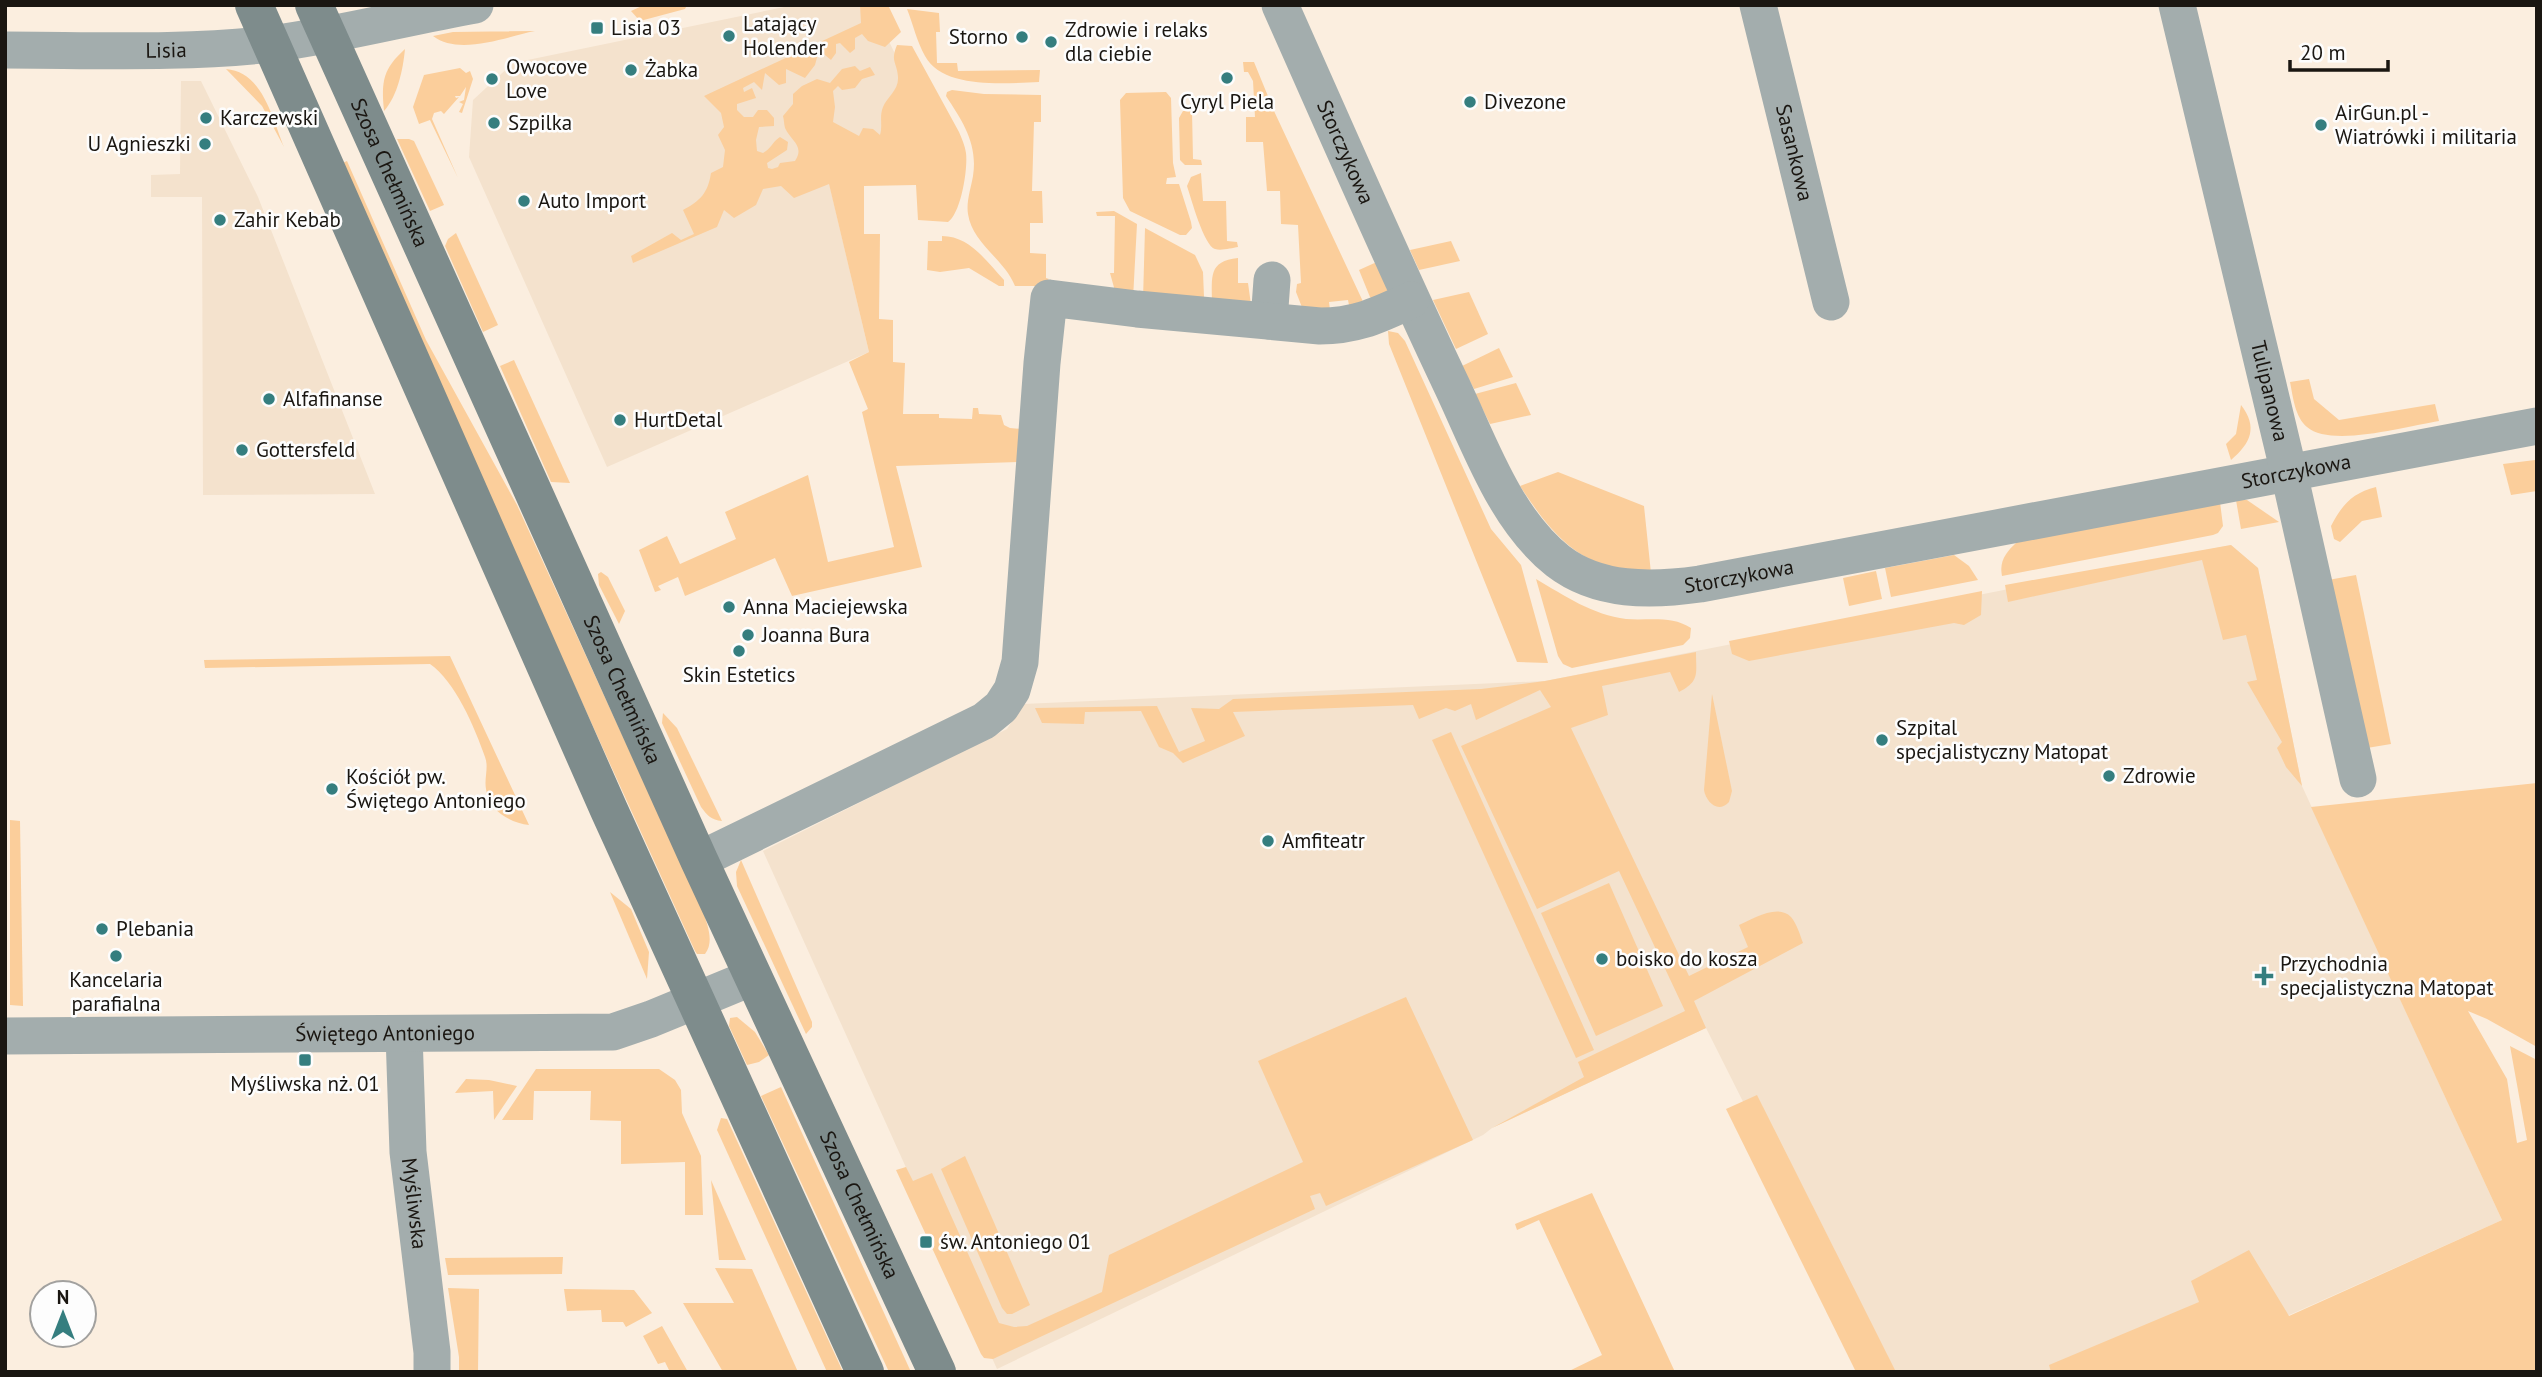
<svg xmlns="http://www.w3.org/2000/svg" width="2542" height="1377" viewBox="0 0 2542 1377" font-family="'PT Sans',sans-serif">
<rect width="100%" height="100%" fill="#fbeedf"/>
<g fill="#f4e2cd">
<polygon points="794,5 871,5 936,137 829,183 869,352 607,467 469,157 473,100 513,63"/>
<polygon points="181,81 201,81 258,197 375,494 203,495 202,197 151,197 151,175 180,174"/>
<polygon points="2231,545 2258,568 2302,786 2502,1220 2162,1372 1879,1372 1706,1028 1492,1128 1483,1135 997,1369 763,851 1007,729 1023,704 1545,681"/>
</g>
<g fill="#fbce9b">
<polygon points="644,5 687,5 685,9 640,21 631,11"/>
<path d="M860 5H888L901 32 885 47 868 41 862 34 855 38V49L850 53 840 43 836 44V53L831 60 819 50 815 65 805 78 786 69V83L779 85 765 73 762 90 754 82 743 88 744 92 752 88 756 98 737 104V110L744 117H753L758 110H767L774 118V126L759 127 756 140 757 151 763 153C771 149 772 142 780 137L788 142 787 150 767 163 768 168 772 169 778 167 780 163 795 161C805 146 791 141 785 128 784 124 784 120 783 116L793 104V94L802 86 817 79 830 83 842 69 855 66 860 71 870 67 875 75 862 79 855 88 842 90 838 86 833 91 835 107 833 122 859 136 863 128 873 129 880 135C883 125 879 117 883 107 887 97 899 90 898 77 897 62 890 62 897 45L912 46 959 132C962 139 965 146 966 153 968 169 961 213 948 222L918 220 916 185 864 186V234H880L879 319 893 320V362L905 363 903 414H939V418L972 419 973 408H978L979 414 1001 415 1004 425 1010 428 1022 429 1019 462 896 466 922 567 792 596 775 558 685 596 678 577 658 586 661 590 655 592 639 550 667 536 680 564 736 539 725 512 808 475 828 562 894 547 862 412 868 409 849 362 869 352 829 184 794 198 781 186 763 189 756 205 734 218 724 210 717 227 633 263 631 256 672 233 681 240 694 234 683 210C700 201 708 193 711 173L723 167 725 150 718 135 724 127 721 113 704 96 861 23Z"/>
<path d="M907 9 939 13 940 32H936L937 63H957L958 71 1040 70 1039 82C1007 83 943 90 925 56 917 42 913 24 907 9Z"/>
<path d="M535 31C505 37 459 56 433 36L453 32Z"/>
<path d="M405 49C403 69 398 95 384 111 381 81 383 69 405 49Z"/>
<polygon points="1243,62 1254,62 1274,111 1366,308 1351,315 1348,300 1329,302 1331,318 1305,315 1296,292 1297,284 1301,283 1298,225 1281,224 1280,191 1267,191 1263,142 1246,142 1246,117 1255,117 1253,81 1248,72 1244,72"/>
<polygon points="460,68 466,73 470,71 473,79 462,113 459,112 463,104 459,102 464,100 466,87 460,96 455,96 456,98 459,97 444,114 441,111 434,113 432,119 458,178 430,120 419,124 413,107 424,75"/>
<path d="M226 69C263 72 272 118 284 147L262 106Z"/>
<path d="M952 90 984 94 1041 95V122H1034L1032 191H1042L1043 223H1030V253L1046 254V278L1049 279 1039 286H1015C1005 260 972 243 968 214 966 202 971 188 973 176 978 144 963 122 946 96L947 92Z"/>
<polygon points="1166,92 1171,98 1173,163 1176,177 1167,178 1166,184 1179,184 1191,222 1192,228 1186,235 1180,235 1130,211 1123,198 1120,100 1126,93"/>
<polygon points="1183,111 1192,111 1193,159 1201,160 1202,165 1185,165 1180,160 1179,118"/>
<polygon points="397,139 409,139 414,141 444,205 430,211"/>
<path d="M347 161 426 340 517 505 704 914C708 927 714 942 705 954H697L695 951 338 165Z"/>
<path d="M1201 173 1203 201H1226L1227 241 1237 242 1238 247C1232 248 1221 251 1215 249 1204 246 1191 198 1187 186L1191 177Z"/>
<polygon points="1114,211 1137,224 1133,299 1115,291 1110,273 1114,273 1115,216 1097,216 1096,212"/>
<polygon points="1145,228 1195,255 1203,272 1204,297 1143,300"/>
<polygon points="456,233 498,325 483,332 445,246 448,239"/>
<path d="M942 236C970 236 987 262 1004 280V286H999L969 268 940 272 927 270 928 241H942Z"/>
<polygon points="1451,241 1460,261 1419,270 1410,250"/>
<path d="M1238 258V283H1248L1252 312 1212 302C1212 277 1208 261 1238 258Z"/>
<polygon points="1379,261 1388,293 1376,303 1370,297 1359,270"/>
<polygon points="1469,292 1488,334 1456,349 1433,300"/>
<polygon points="1388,331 1398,333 1405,341 1491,529 1521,565 1548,663 1517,662 1389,344"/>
<polygon points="1499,348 1513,377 1474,389 1462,366"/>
<polygon points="514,360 570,483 551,482 500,366"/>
<path d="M2309 379 2314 399 2339 420 2435 404 2439 421C2407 426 2331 448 2307 427 2295 417 2293 397 2290 382Z"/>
<polygon points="1516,383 1531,415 1490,424 1475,394"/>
<path d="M2241 405C2258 427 2251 443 2231 460L2226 444 2236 434Z"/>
<polygon points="2535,460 2537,491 2511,495 2503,464"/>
<path d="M1558 472 1644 506 1651 573C1636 571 1621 570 1607 566 1566 554 1542 519 1520 486Z"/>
<path d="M2376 487 2382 517 2362 521 2340 542 2334 539 2331 526C2342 505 2352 493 2376 487Z"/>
<polygon points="2236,500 2247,500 2279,522 2241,529"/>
<path d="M2220 502 2223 526 2218 533 2213 535 2002 576C1999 561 2006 552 2017 542Z"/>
<polygon points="2231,545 2258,568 2302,786 2286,767 2277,748 2282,742 2247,682 2257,680 2246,635 2223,640 2202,560 2008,602 2005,585"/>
<polygon points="1954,555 1969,566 1978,580 1891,597 1885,568"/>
<polygon points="1876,571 1882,599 1849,606 1843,578"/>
<polygon points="601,572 608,577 625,611 619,624 599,585 598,574"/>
<polygon points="2356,575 2391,744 2367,748 2328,580"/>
<path d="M1536 579C1565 596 1593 615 1626 619 1648 621 1671 615 1691 628L1690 638 1683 645 1572 668 1563 664 1558 656Z"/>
<polygon points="1982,591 1981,615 1964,625 1954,623 1749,661 1732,654 1729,641"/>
<path d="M1696 652C1696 674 1700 681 1679 692L1670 672 1602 686 1608 715 1571 728 1689 976 1748 947 1739 925C1752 919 1778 903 1791 917 1797 924 1800 935 1803 943L1694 1001 1706 1028 1492 1128 1584 1077 1578 1062 1685 1011 1619 871 1537 909 1461 746 1551 707 1540 690 1476 720 1471 704 1455 711 1446 708 1419 719 1413 705 1233 712 1245 736 1183 763 1173 753 1159 747 1141 711 1085 712 1084 724 1042 723 1035 708 1157 706 1179 752 1205 741 1191 708 1219 709 1233 699 1481 689 1545 681Z"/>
<path d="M450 656 529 825C510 823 488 810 486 789 484 778 489 767 485 757 475 728 455 681 430 664L205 668 204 660Z"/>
<path d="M1712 694 1732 791 1729 802C1718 814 1706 802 1704 790Z"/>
<path d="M663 713 677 728 722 821C711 820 707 815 701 807L662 723Z"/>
<polygon points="1451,732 1594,1050 1576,1058 1432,740"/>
<polygon points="2537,783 2537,1047 2487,1019 2468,1011 2507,1079 2517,1143 2527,1140 2510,1046 2537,1060 2537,1372 2051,1372 2049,1365 2199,1302 2191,1281 2249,1250 2289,1316 2502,1220 2311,807"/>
<polygon points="10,820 20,821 23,1006 10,1005"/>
<polygon points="741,860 812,1022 812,1027 806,1034 737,886 736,872"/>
<polygon points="1609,883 1663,1006 1596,1036 1541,913"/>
<polygon points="610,892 631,909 649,952 647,979"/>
<polygon points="1406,997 1473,1140 1326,1206 1320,1193 1310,1196 1315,1209 993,1359 984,1358 981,1354 896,1170 906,1167 913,1181 932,1173 999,1323 1014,1327 1027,1326 1102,1292 1109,1255 1303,1162 1258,1061"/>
<polygon points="737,1017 755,1032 769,1055 759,1062 747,1065 729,1026 730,1018"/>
<polygon points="536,1069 659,1069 675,1080 681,1090 682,1113 701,1156 703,1215 685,1215 685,1162 621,1164 621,1121 590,1120 591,1091 534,1091 533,1120 502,1120"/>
<polygon points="466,1079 489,1080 517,1086 494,1120 493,1091 455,1093"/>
<polygon points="781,1087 911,1372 889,1372 761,1096"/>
<polygon points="1757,1095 1896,1372 1856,1372 1726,1109"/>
<polygon points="721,1118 727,1119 843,1372 827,1372 717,1130"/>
<polygon points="965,1156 1030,1305 1012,1314 1007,1314 1002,1308 941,1169"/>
<polygon points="711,1180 746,1260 719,1260"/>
<polygon points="1592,1193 1675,1372 1567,1372 1602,1355 1539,1220 1517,1230 1515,1224"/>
<polygon points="563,1257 562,1274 448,1275 445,1258"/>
<polygon points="715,1268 752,1269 798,1372 723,1372 683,1303 734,1303"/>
<polygon points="448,1288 479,1289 478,1372 459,1372 459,1357"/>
<polygon points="564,1289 634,1290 652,1313 626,1327 623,1322 602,1322 601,1310 567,1311"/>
<polygon points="662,1326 688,1372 670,1372 665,1362 658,1364 643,1336"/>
</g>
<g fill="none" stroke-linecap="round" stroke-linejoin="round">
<g stroke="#a3adad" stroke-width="37">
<path id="s1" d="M1280 5C1337 133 1392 260 1452 386 1480 445 1505 519 1558 561 1598 592 1651 591 1700 584L2537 426"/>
<path id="s2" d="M1758 5 1831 302"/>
<path id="s3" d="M2177 5 2289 473 2358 779"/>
<path id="s4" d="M5 50C93 50 184 54 271 44 340 35 407 17 475 5"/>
<polyline points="1269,321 1272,280"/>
<path d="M699 860 984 721 1001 707 1012 690 1020 662 1042 363 1049 298 1137 309 1320 326C1357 326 1378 315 1411 300"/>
<path id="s5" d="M404 1034 408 1152 432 1352V1372"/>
<path id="s6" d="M5 1036 613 1032 651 1019 753 977"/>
</g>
<g stroke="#7e8c8c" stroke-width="38">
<polyline points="254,5 609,810 865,1372"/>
<path id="s7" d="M314 5 699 860 937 1372"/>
</g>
</g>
<g fill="#357e7f" stroke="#fdfdfd" stroke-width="2.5">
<rect x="590" y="21" width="14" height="14" rx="3.5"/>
<circle cx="729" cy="36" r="7"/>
<circle cx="1022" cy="37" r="7"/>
<circle cx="1051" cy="42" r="7"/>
<circle cx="631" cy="70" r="7"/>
<circle cx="1227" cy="78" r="7"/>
<circle cx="492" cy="79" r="7"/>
<circle cx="1470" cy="102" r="7"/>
<circle cx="206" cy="118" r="7"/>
<circle cx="494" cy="123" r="7"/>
<circle cx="2321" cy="125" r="7"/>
<circle cx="205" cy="144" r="7"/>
<circle cx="524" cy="201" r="7"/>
<circle cx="220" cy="220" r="7"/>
<circle cx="269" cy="399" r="7"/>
<circle cx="620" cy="420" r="7"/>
<circle cx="242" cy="450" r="7"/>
<circle cx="729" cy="607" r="7"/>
<circle cx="748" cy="635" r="7"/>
<circle cx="739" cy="651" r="7"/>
<circle cx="1882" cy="740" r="7"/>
<circle cx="2109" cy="776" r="7"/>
<circle cx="332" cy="789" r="7"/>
<circle cx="1268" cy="841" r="7"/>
<circle cx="102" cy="929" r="7"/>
<circle cx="116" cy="956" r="7"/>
<circle cx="1602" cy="959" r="7"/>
<path d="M2260.5 965.5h7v7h7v7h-7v7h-7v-7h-7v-7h7z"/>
<rect x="298" y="1053" width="14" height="14" rx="3.5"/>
<rect x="919" y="1235" width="14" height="14" rx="3.5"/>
</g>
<g text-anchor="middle" stroke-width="5" stroke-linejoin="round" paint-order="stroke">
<g font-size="21" fill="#1a1611" stroke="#fdfdfd" text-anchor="start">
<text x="743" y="31">Latający<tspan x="743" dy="24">Holender</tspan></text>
<text x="611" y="35">Lisia 03</text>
<text x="1065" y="37">Zdrowie i relaks<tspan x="1065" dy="24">dla ciebie</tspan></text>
<text x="1008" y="44" text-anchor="end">Storno</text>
<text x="506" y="74">Owocove<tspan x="506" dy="24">Love</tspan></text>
<text x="645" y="77">Żabka</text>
<text x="1227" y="109" text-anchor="middle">Cyryl Piela</text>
<text x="1484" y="109">Divezone</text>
<text x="2335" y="120">AirGun.pl -<tspan x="2335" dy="24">Wiatrówki i militaria</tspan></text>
<text x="220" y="125">Karczewski</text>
<text x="508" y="130">Szpilka</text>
<text x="191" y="151" text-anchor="end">U Agnieszki</text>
<text x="538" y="208">Auto Import</text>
<text x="234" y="227">Zahir Kebab</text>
<text x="283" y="406">Alfafinanse</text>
<text x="634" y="427">HurtDetal</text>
<text x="256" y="457">Gottersfeld</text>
<text x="743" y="614">Anna Maciejewska</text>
<text x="762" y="642">Joanna Bura</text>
<text x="739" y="682" text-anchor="middle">Skin Estetics</text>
<text x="1896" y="735">Szpital<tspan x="1896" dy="24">specjalistyczny Matopat</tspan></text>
<text x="2123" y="783">Zdrowie</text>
<text x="346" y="784">Kościół pw.<tspan x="346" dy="24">Świętego Antoniego</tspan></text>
<text x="1282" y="848">Amfiteatr</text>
<text x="116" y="936">Plebania</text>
<text x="1616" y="966">boisko do kosza</text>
<text x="2280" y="971">Przychodnia<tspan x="2280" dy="24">specjalistyczna Matopat</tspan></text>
<text x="116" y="987" text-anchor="middle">Kancelaria<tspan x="116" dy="24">parafialna</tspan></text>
<text x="305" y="1091" text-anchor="middle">Myśliwska nż. 01</text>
<text x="940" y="1249">św. Antoniego 01</text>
</g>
<g font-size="21" fill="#1a1611" stroke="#fdfdfd">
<text dy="7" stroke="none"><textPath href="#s4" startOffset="161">Lisia</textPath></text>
<text dy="7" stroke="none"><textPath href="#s1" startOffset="161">Storczykowa</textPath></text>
<text dy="7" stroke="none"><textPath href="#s2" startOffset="152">Sasankowa</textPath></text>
<text dy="7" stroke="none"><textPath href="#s7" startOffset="184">Szosa Chełmińska</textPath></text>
<text dy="7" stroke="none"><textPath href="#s3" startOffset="397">Tulipanowa</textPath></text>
<text dy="7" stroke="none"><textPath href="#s1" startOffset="1379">Storczykowa</textPath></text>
<text dy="7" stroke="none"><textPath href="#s1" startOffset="812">Storczykowa</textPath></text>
<text dy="7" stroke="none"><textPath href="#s7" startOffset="751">Szosa Chełmińska</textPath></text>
<text dy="7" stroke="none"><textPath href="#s6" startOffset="380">Świętego Antoniego</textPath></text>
<text dy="7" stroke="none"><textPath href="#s5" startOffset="170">Myśliwska</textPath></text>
<text dy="7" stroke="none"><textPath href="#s7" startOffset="1318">Szosa Chełmińska</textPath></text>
</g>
</g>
<rect width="2542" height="1377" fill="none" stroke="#1a1611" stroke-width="14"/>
<g transform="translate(63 1314)"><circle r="33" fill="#fdfdfd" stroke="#a2a19f" stroke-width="2"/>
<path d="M0-5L12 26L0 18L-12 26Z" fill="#357e7f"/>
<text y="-10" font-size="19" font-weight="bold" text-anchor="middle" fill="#1a1611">N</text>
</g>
<path d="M2290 60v10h98v-10" fill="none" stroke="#1a1611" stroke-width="3.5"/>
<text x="2300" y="60" font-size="21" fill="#1a1611" stroke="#fdfdfd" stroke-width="5" paint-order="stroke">20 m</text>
</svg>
